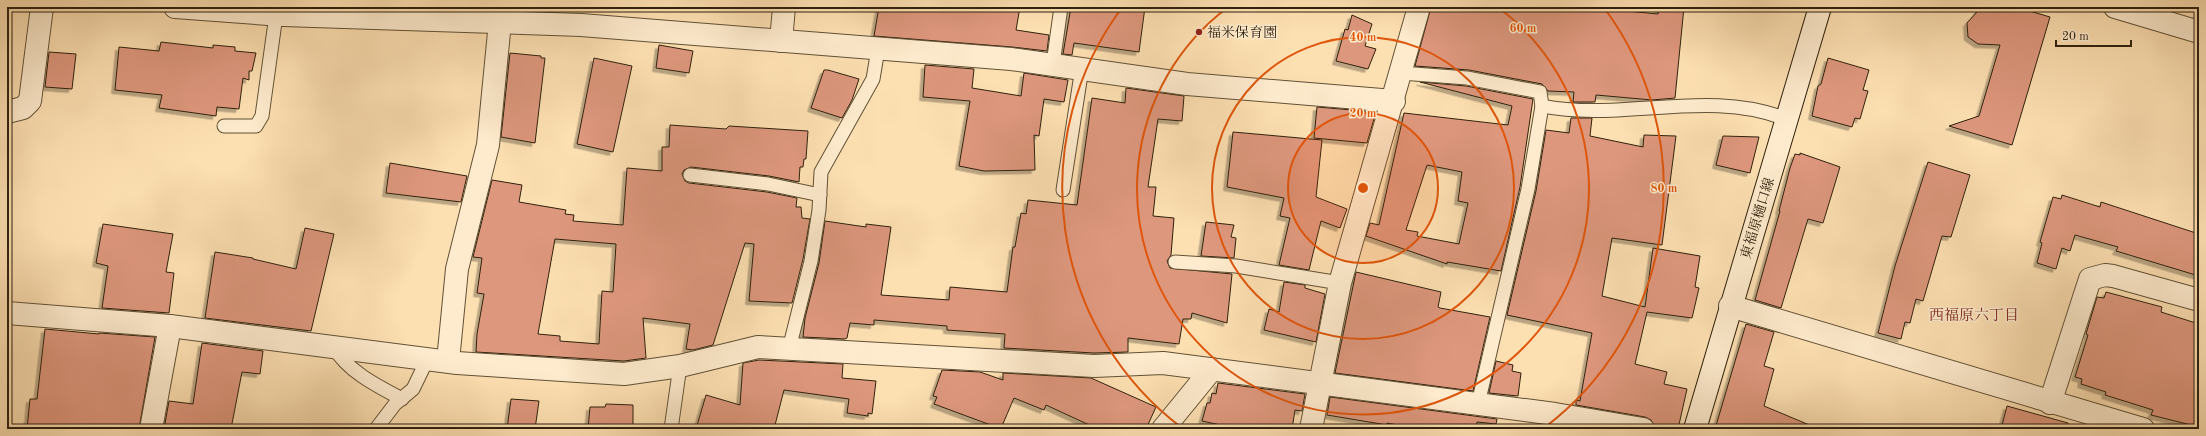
<svg xmlns="http://www.w3.org/2000/svg" width="2206" height="436" viewBox="0 0 2206 436" font-family="'Old Standard TT','Noto Serif JP',serif">
<defs>
<filter id="shadow"><feDropShadow dx="-3.5" dy="3.5" stdDeviation="0" flood-color="#0004"/></filter>
</defs>
<rect width="100%" height="100%" fill="#fde0b2"/>
<filter id="stains"><feTurbulence type="fractalNoise" baseFrequency=".005" numOctaves="4"/><feColorMatrix values="0 0 0 0 .2 0 0 0 0 .09 0 0 0 0 .02 0 0 0 .5 -.17"/></filter>
<radialGradient id="worn" r=".72"><stop offset=".6" stop-color="#630" stop-opacity="0"/><stop offset="1" stop-color="#630" stop-opacity=".3"/></radialGradient>
<g fill="#dd977d" stroke="#2f210d" fill-rule="evenodd" filter="url(#shadow)">
<polygon points="879,7 1020,7 1016,30 1049,35 1047,51 1012,47 874,36"/>
<polygon points="1071,7 1145,7 1139,52 1074,43 1072,55 1063,54"/>
<polygon points="1431,7 1584,7 1658,14 1659,7 1684,7 1675,98 1652,100 1596,95 1595,102 1573,102 1574,92 1548,91 1542,84 1469,70 1415,66"/>
<polygon points="1979,7 2016,7 2050,17 2012,145 1949,126 1979,116 2000,45 1978,44 1968,37 1967,23 1977,12"/>
<polygon points="1352,15 1372,24 1365,46 1376,49 1368,69 1336,61 1345,29 1348,30"/>
<polygon points="161,42 213,48 213,45 235,47 235,51 256,53 252,71 249,71 249,80 243,78 239,109 217,107 216,116 159,108 162,95 115,90 119,47 159,51"/>
<polygon points="659,45 693,51 689,73 656,68"/>
<polygon points="49,52 76,54 72,89 45,87"/>
<polygon points="510,53 541,56 541,58 545,58 535,143 501,137"/>
<polygon points="594,58 632,66 613,152 577,144"/>
<polygon points="1828,58 1869,70 1863,90 1868,91 1860,119 1855,118 1852,127 1812,116 1818,86 1821,84"/>
<polygon points="925,65 974,69 972,88 1021,96 1024,73 1068,80 1064,102 1044,99 1039,136 1034,135 1035,170 984,171 959,166 970,101 923,97"/>
<polygon points="824,70 828,70 859,79 852,100 842,118 811,108"/>
<path d="M1420 82 1466 86 1533 99 1520 187 1501 271 1447 262V264L1366 236 1370 223 1379 225 1404 113 1508 125 1512 106ZM1427 165 1462 172 1458 201 1468 203 1459 244 1417 236 1418 232 1406 230Z"/>
<polygon points="1126,88 1184,96 1182,121 1158,119 1148,187 1156,187 1153,216 1174,218 1171,255 1167,261 1170,268 1232,274 1227,323 1192,313 1191,319 1183,319 1179,344 1128,338 1128,352 1094,353 1004,348 1005,334 947,330 947,326 874,320 874,325 850,323 847,338 845,339 803,337 805,318 819,263 825,221 866,227 866,224 891,227 881,295 949,300 950,287 1007,292 1013,247 1015,247 1021,213 1026,214 1028,200 1077,205 1092,98 1125,103"/>
<polygon points="1317,107 1376,112 1367,143 1314,138"/>
<polygon points="1571,118 1592,118 1590,136 1643,147 1644,135 1676,136 1662,245 1612,238 1602,296 1645,307 1653,248 1700,256 1695,287 1699,288 1692,318 1647,312 1635,364 1667,372 1664,384 1687,389 1678,429 1655,429 1651,420 1645,417 1576,405 1576,400 1580,401 1592,333 1507,315 1536,191 1546,130 1569,133"/>
<path d="M670 125 726 129 729 126 808 131 806 159H804L803 167H800L799 182 769 176 691 167 684 170 682 174 685 181 689 183 767 192 797 198 796 207H801L802 218 810 219 803 259 792 303 749 301 754 244 745 243 713 345 693 350 686 349 690 324 643 318 646 358 624 361 476 352 477 334 484 294 477 293 482 258 473 257 492 180 522 185 519 202 566 210 565 214 574 215 573 221 623 225 627 168 662 171V147H669ZM555 239 616 244 613 292 602 291 599 344 560 341V336L538 334Z"/>
<polygon points="1233,132 1322,140 1316,197 1347,209 1340,228 1321,221 1309,270 1279,265 1290,218 1280,216 1284,198 1227,187"/>
<polygon points="1723,136 1759,137 1750,173 1716,165"/>
<polygon points="1800,153 1840,167 1823,223 1808,219 1781,308 1755,300 1780,211 1779,211 1790,168 1795,154 1800,155"/>
<polygon points="1928,162 1970,175 1951,237 1942,236 1923,301 1916,299 1910,323 1905,322 1901,339 1878,333 1895,266"/>
<polygon points="390,163 467,176 461,202 386,193"/>
<polygon points="2062,195 2100,207 2101,202 2199,234 2199,276 2116,251 2118,247 2075,235 2070,251 2062,248 2056,269 2037,263 2042,243 2040,242 2053,197 2061,199"/>
<polygon points="1206,222 1234,225 1231,237 1236,238 1234,258 1201,256"/>
<polygon points="103,224 173,234 166,272 174,273 169,313 102,308 108,266 96,263"/>
<polygon points="305,228 334,234 311,331 205,318 215,252 253,258 253,259 296,269"/>
<polygon points="1356,272 1441,292 1438,307 1440,308 1490,317 1473,391 1335,373"/>
<polygon points="1284,282 1305,285 1305,288 1325,294 1316,342 1264,330 1269,309 1279,312"/>
<polygon points="2106,292 2162,307 2161,312 2199,324 2199,427 2151,415 2153,410 2105,395 2106,392 2081,384 2082,379 2075,377 2088,335 2086,334 2097,297 2104,298"/>
<polygon points="1746,324 1774,332 1764,366 1774,369 1764,406 1819,429 1715,429"/>
<polygon points="45,329 99,334 99,333 155,337 139,429 27,429 30,399 37,399"/>
<polygon points="202,343 263,351 260,374 242,372 231,429 164,429 169,401 193,404"/>
<polygon points="759,360 843,364 842,378 876,381 872,414 868,413 868,416 847,413 849,399 784,390 774,429 696,429 706,395 740,405 743,363"/>
<polygon points="1496,361 1513,365 1512,371 1521,373 1518,396 1489,393"/>
<polygon points="942,370 980,372 1003,380 1003,373 1091,378 1156,407 1146,429 1098,429 1046,405 1044,410 1014,398 1002,426 997,424 996,427 934,404 937,397 933,396"/>
<polygon points="1218,383 1305,394 1302,411 1295,410 1292,429 1239,429 1202,421 1207,403 1210,403 1212,393 1216,394"/>
<polygon points="1330,397 1497,419 1496,424 1477,422 1476,429 1418,429 1387,423 1387,425 1327,415"/>
<polygon points="511,399 539,401 535,429 507,429"/>
<polygon points="606,404 633,405 633,429 588,429 590,407 605,407"/>
<polygon points="2007,406 2068,423 2068,429 2001,429"/>
</g>
<g fill="none" stroke-linecap="round" stroke-linejoin="round">
<defs>
<g id="lane">
<polyline points="1053,64 1061,7"/>
<polyline points="1401,73 1467,78 1540,92 1542,106 1528,189 1478,404"/>
<path d="M1542 106C1622 122 1709 88 1786 119"/>
<polyline points="224,126 256,126 262,116 276,15"/>
<polyline points="690,175 768,184 820,195"/>
<polyline points="1063,190 1082,68"/>
<polyline points="1175,262 1236,266 1340,283"/>
<path d="M333 346C347 371 377 386 402 399"/>
<polyline points="789,349 811,261 819,210 821,172 873,79 878,49"/>
<polyline points="376,429 395,404 413,389 428,358"/>
<polyline points="671,429 680,366"/>
</g>
<g id="street">
<polyline points="175,7 283,15 581,25 1011,59 1187,84 1394,101"/>
<polyline points="2115,7 2199,32"/>
<polyline points="781,41 784,7"/>
<polyline points="7,112 23,108 30,101 42,7"/>
<polyline points="1730,306 2143,429"/>
<polyline points="7,313 170,326 457,363 624,374 680,366 758,347 1094,366 1163,363 1555,414 1643,429"/>
<polyline points="448,361 457,269 488,145 500,22"/>
<polyline points="2050,403 2090,279 2105,275 2113,276 2199,300"/>
<polyline points="151,429 170,326"/>
<polyline points="1163,429 1212,369"/>
<polyline points="1311,429 1340,283 1419,7"/>
</g>
<polyline id="secondary" points="1695,429 1820,7"/>
</defs>
<use href="#lane" stroke="#625136" stroke-width="15"/>
<use href="#street" stroke="#625136" stroke-width="24"/>
<use href="#secondary" stroke="#2f210d" stroke-width="24"/>
<use href="#lane" stroke="#feebcd" stroke-width="13"/>
<use href="#street" stroke="#feebcd" stroke-width="22"/>
<use href="#secondary" stroke="#feebcd" stroke-width="22"/>
</g>
<circle cx="1363" cy="188" r="75" fill="#df560c" fill-opacity=".12"/>
<g fill="none" stroke="#df560c" stroke-width="2">
<circle cx="1363" cy="188" r="75"/>
<circle cx="1363" cy="188" r="151"/>
<path d="M1499 8A226 226 0 1 1 1227 8"/>
<path d="M1182 428A301 301 0 0 1 1121 9M1605 9A301 301 0 0 1 1544 428"/>
</g>
<circle fill="#8f2418" stroke="#feebcd" stroke-width="1.5" cx="1199" cy="32" r="4"/>
<g text-anchor="middle" stroke-width="3" stroke-linejoin="round" paint-order="stroke">
<g font-size="14" fill="#2f210d" stroke="#feebcd" text-anchor="start">
<text x="1207" y="37">福米保育園</text>
</g>
<g font-size="14" fill="#2f210d" stroke="#feebcd">
<text transform="translate(1757 218) rotate(-73)" y="5">東福原樋口線</text>
</g>
<g font-size="15" fill="#7a1f14" stroke="#feebcd">
<text x="1974" y="320">西福原六丁目</text>
</g>
</g>
<circle cx="1363" cy="188" r="6" fill="#df560c" stroke="#feebcd" stroke-width="2"/>
<g font-size="12" text-anchor="middle" font-weight="bold" fill="#df560c" stroke="#feebcd" stroke-width="3" stroke-linejoin="round" paint-order="stroke">
<text x="1523" y="32">60 m</text>
<text x="1363" y="41">40 m</text>
<text x="1363" y="117">20 m</text>
<text x="1664" y="192">80 m</text>
</g>
<rect width="2206" height="436" fill="none" stroke="#fde0b2" stroke-width="24"/>
<rect x="8" y="8" width="2190" height="420" fill="none" stroke="#2f210d" stroke-width="2"/>
<rect x="12" y="12" width="2182" height="412" fill="none" stroke="#2f210d"/>
<path d="M2056 40v6h75v-6" fill="none" stroke="#2f210d" stroke-width="2"/>
<text x="2062" y="40" font-size="12" fill="#2f210d" stroke="#feebcd" stroke-width="3" paint-order="stroke">20 m</text>
<rect width="100%" height="100%" filter="url(#stains)"/>
<rect width="100%" height="100%" fill="url(#worn)"/>
</svg>
